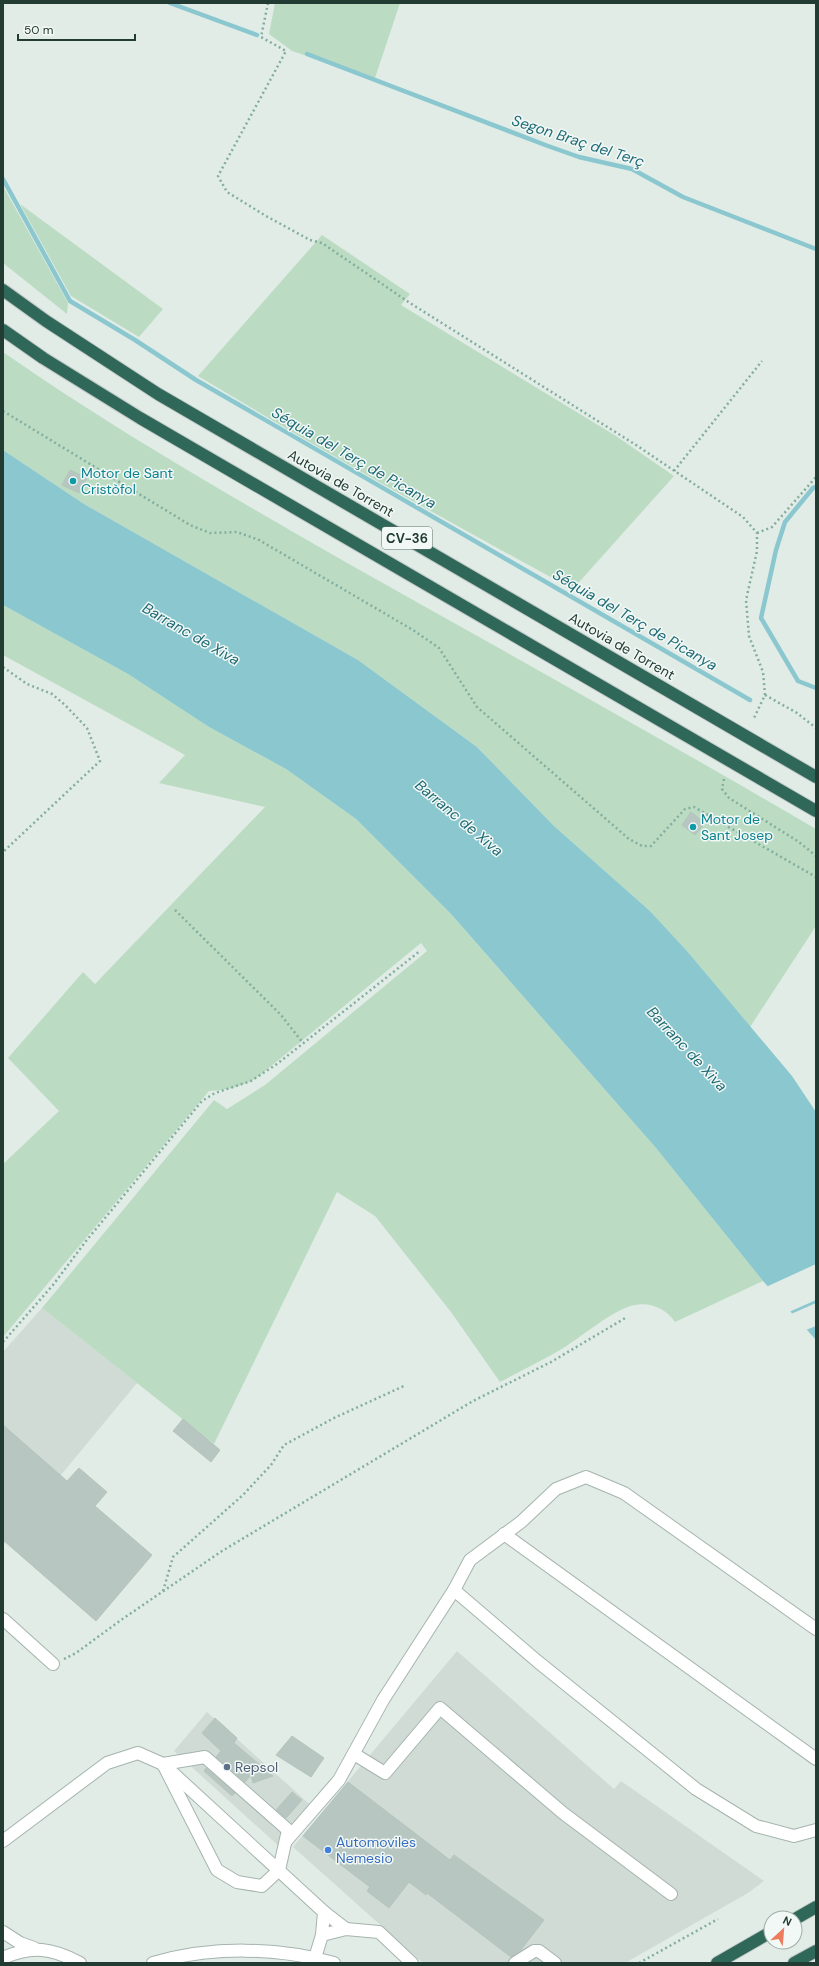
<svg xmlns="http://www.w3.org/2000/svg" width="819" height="1966" viewBox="0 0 819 1966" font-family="'DM Sans',sans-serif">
<rect width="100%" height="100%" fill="#e2ece7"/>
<g fill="#d0dbd6">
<polygon points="42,1308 137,1383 3,1545 3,1352"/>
<polygon points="457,1651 614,1789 621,1781 764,1881 748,1893 625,1963 423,1963 293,1847"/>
<polygon points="207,1712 315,1809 282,1849 174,1751"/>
</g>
<g fill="#bbdcc3">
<polygon points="275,3 400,3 375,78 292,51 269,34"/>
<polygon points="3,186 68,303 67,314 3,263"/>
<polygon points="20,204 163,309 139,337 71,296"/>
<path d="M322 235 410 294 401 305 616 436 674 476 573 589C446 521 321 450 198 376Z"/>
<path d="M3 352C112 428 227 494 342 560 500 649 659 737 816 829V926L750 1027 687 951 650 911 554 826 477 747 358 660 84 504 3 450Z"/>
<path d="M3 605 128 674 209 727 286 769 356 819 451 914 656 1148 763 1281 675 1322C666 1309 651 1302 635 1305 615 1308 584 1335 565 1347 544 1360 522 1370 500 1382L451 1312 375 1216 337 1192 214 1444 42 1308 214 1100 227 1109 265 1085 427 951 421 943 259 1076C243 1087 227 1090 209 1091L3 1337V1164L59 1111 8 1058 83 972 95 984 265 807 159 783 185 755 3 655Z"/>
</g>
<polygon fill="#8bc7cf" points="3,450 84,504 358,660 477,747 554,826 650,911 687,951 792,1076 816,1112 816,1340 763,1281 656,1148 451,914 356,819 286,769 209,727 128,674 3,605"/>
<g fill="#e2ece7">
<polygon points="816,1264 816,1300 789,1312 766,1287"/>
<polygon points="816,1303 816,1326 806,1330 791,1314"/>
</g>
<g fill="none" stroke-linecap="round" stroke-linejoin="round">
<g stroke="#8bc7cf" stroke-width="4.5">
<polyline points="170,3 257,35"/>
<polyline points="307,54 548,146 579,157 632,169 683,197 816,249"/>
<polyline points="3,179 70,301 135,340 196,380 750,700"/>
<polyline points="816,487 813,488 785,522 776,550 761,618 798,681 816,688"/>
</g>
</g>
<g fill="#b7c6c0" stroke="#b4c5bd">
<polygon points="70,470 87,478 79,493 62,485"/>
<polygon points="691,812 705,823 695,835 682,825"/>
<polygon points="183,1419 220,1450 211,1462 173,1431"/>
<polygon points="3,1425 67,1481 79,1468 107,1492 95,1506 152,1555 96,1621 3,1540"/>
<polygon points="215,1718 237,1738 234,1743 273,1776 253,1783 251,1775 245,1782 216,1757 221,1751 202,1733"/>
<polygon points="292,1736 324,1758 311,1777 276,1755"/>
<polygon points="206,1768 235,1793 232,1796 204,1771"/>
<polygon points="348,1782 450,1860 454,1855 544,1920 520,1951 511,1957 427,1893 426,1895 409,1882 389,1908 367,1891 370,1887 303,1836"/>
<polygon points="292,1792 302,1800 286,1818 276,1810"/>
</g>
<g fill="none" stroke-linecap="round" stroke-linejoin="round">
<defs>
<g id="minor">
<polyline points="504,1534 816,1759"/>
<polyline points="454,1590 537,1661 696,1789 756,1826 794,1836 816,1830"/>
<polyline points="3,1619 53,1664"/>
<polyline points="354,1754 385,1773 440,1708 563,1813 671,1894"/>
<polygon points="205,1757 288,1830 279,1870 262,1886 237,1882 217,1870 163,1764"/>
<polyline points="3,1841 107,1763 138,1753 163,1764 324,1912 322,1935 315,1958"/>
<polyline points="286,1841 339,1780 383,1700 454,1590 470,1560 521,1522 556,1489 586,1477 624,1493 816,1629"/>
<polyline points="324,1912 346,1929"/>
<polyline points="3,1932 20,1943 34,1948"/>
<polyline points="322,1935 346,1929 379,1932 412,1963"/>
<path d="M3 1958C32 1945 52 1948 80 1963"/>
<path d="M153 1963C212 1946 276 1947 334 1963"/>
<polyline points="515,1963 534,1951 539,1951 555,1963"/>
</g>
<g id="highway">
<polyline points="3,290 46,321 158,394 816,777"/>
<polyline points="3,330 43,358 140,418 816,811"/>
<polyline points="795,1919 816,1907"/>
<polyline points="717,1963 771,1932"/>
<polyline points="794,1963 816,1951"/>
</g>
</defs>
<use href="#minor" stroke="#a5b4ae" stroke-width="14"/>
<use href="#highway" stroke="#c1c8c6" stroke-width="14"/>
<g stroke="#83ae9f" stroke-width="2.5" stroke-dasharray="2 3" stroke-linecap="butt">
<polyline points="268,3 261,37 286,51 218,176 227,192 266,216 310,240 322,243 410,303 636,445 743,517 757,533 757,551 746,600 749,636 763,672 765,695 754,718"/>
<polyline points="3,411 190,525 210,533 237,532 259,540 413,630 439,648 477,707 629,839 642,846 651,846 685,809 694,807 816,877"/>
<polyline points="674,471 762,361"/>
<polyline points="757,533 772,527 816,477"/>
<polyline points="3,667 27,684 52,694 65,705 87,728 100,761 3,852"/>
<polyline points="765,695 797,713 816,728"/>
<polyline points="724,779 722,789 729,798 799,842 816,856"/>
<polyline points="175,910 281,1015 303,1043"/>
<polyline points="3,1342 53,1285 86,1241 202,1101 215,1093 251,1081 277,1064 420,951"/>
<polyline points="163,1591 173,1557 243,1495 271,1465 284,1445 334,1418 406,1385"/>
<polyline points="64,1659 76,1653 121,1620 222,1551 473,1401 551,1362 627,1317"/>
<polyline points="639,1963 718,1919"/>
</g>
<use href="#minor" stroke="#fff" stroke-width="12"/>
<use href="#highway" stroke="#2f6759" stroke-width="12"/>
</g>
<g fill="#0f9aa8" stroke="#f2f8f5" stroke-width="1.5">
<circle cx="73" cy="481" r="4"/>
<circle cx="693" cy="827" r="4"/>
</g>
<circle fill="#5c6f8a" stroke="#f2f8f5" stroke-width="1.5" cx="227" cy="1767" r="4"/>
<circle fill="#3f7fe0" stroke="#f2f8f5" stroke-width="1.5" cx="328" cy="1850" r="4"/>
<g text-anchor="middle" stroke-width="3" stroke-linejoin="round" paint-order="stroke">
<rect fill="#f2f8f5" stroke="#60746e" stroke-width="1" x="382" y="527" width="50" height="22" rx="3"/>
<g font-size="13" font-weight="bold" fill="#223c34">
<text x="407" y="543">CV-36</text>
</g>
<g font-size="14" fill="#0d838f" stroke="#f2f8f5" text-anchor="start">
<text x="81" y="478">Motor de Sant<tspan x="81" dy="16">Cristòfol</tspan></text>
<text x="701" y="824">Motor de<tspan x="701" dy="16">Sant Josep</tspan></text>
</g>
<g font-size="14" fill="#223c34" stroke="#f2f8f5">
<text transform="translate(341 483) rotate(30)" y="5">Autovia de Torrent</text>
<text transform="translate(622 646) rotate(30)" y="5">Autovia de Torrent</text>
</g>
<g font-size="14" fill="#4e5e75" stroke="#f2f8f5" text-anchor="start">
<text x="235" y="1772">Repsol</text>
</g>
<g font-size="14" fill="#366cbe" stroke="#f2f8f5" text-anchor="start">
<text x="336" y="1847">Automoviles<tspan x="336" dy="16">Nemesio</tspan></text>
</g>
<g font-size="15" font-style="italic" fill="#1e6b76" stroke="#f2f8f5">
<text transform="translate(578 141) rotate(18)" y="5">Segon Braç del Terç</text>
<text transform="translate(354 458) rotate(30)" y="5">Séquia del Terç de Picanya</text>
<text transform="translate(635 620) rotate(30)" y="5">Séquia del Terç de Picanya</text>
<text transform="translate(191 634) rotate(30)" y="5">Barranc de Xiva</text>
<text transform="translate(459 818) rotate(40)" y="5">Barranc de Xiva</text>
<text transform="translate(687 1049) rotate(47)" y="5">Barranc de Xiva</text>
</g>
</g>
<rect width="819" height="1966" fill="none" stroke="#223c34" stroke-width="8"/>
<g transform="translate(783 1930) rotate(26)"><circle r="19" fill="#f2f8f5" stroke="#9fada8"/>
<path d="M0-3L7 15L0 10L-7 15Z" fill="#ee7b5d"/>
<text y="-6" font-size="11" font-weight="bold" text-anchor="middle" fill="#223c34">N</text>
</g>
<path d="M18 34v6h117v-6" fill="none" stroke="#223c34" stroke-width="2"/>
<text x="24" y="34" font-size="12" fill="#223c34" stroke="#f2f8f5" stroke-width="3" paint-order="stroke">50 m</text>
</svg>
